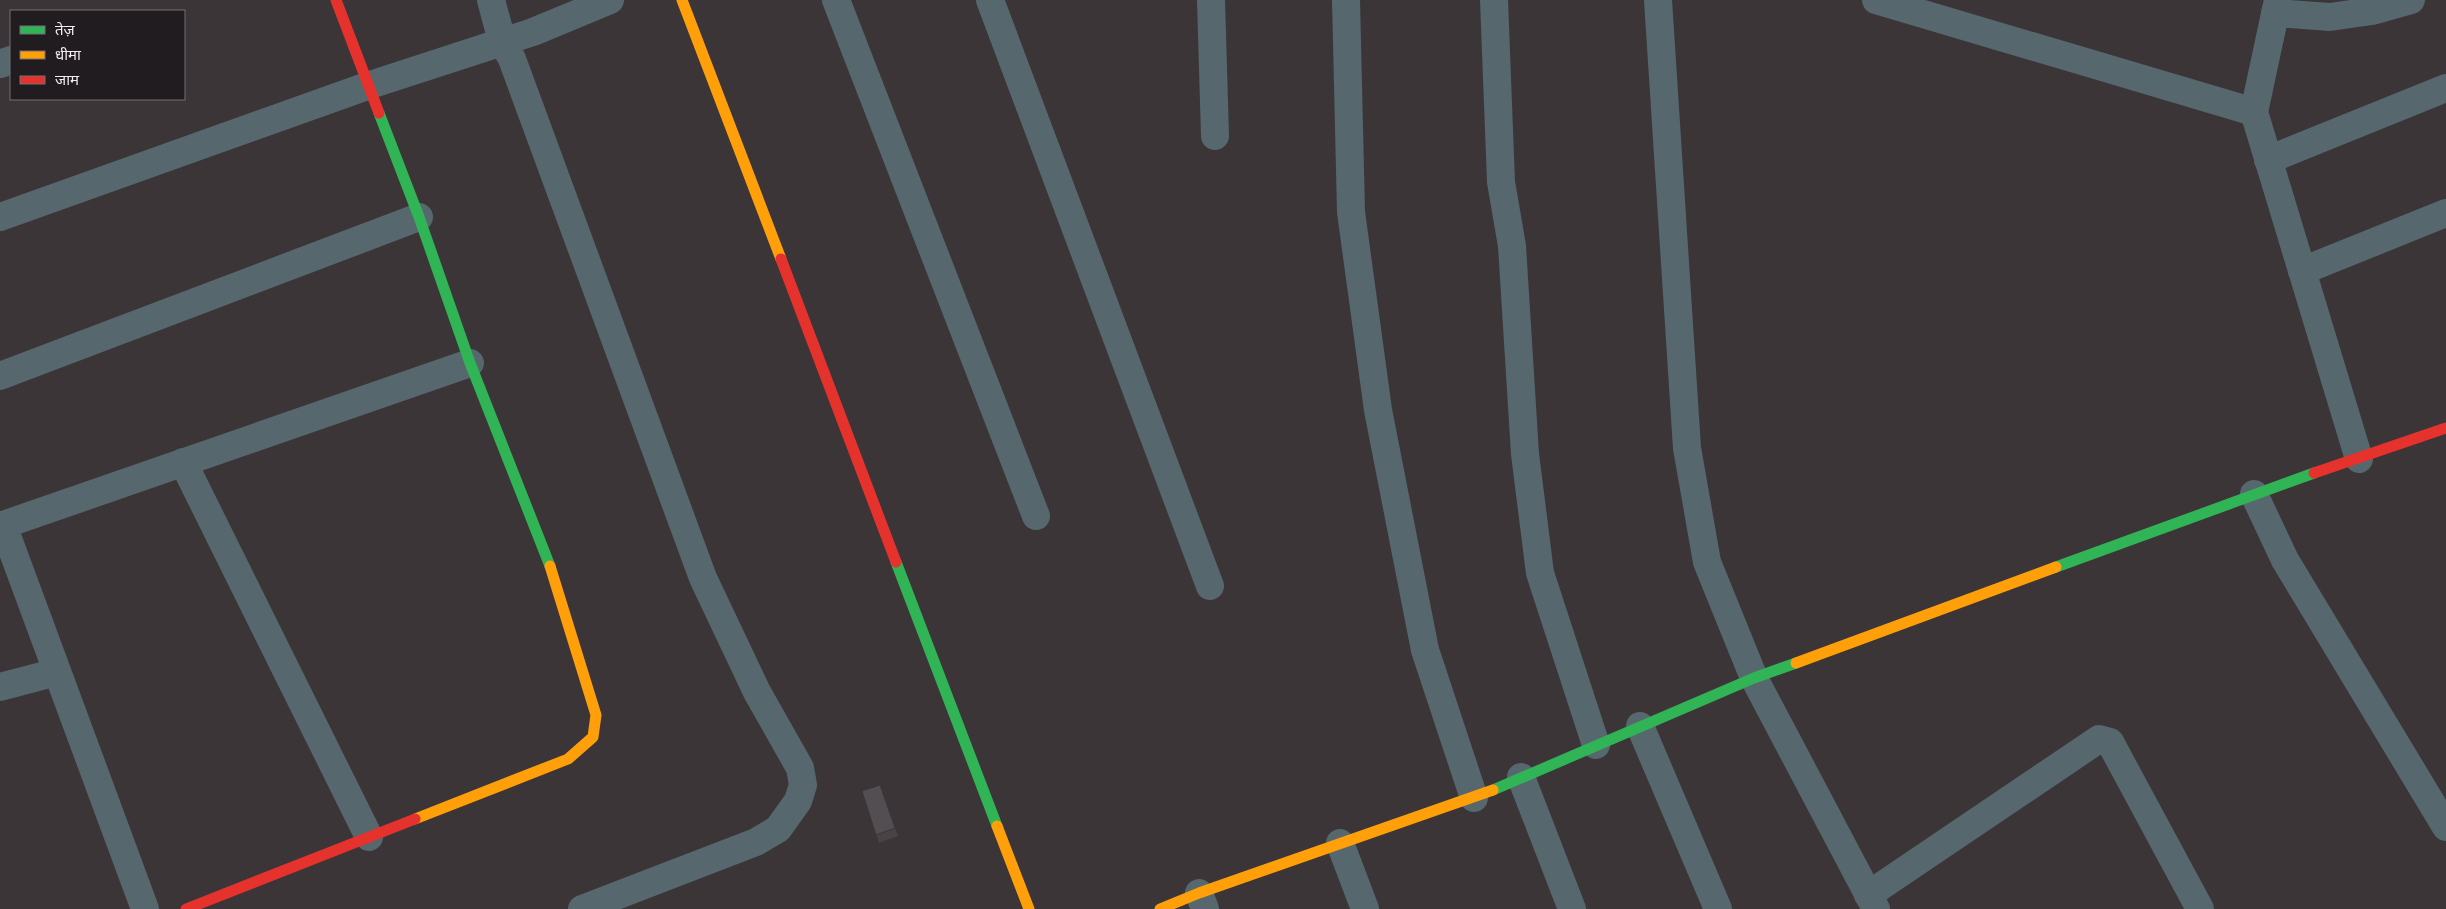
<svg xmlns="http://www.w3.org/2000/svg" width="2446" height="909" viewBox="0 0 2446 909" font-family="Rubik,'Noto Sans Devanagari',sans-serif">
<rect width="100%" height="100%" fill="#3b3538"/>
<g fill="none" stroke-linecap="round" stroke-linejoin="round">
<g stroke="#56686d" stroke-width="28">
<polyline points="491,0 502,41 512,59 703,578 757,692 800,768 803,785 798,801 778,829 756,842 582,909"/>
<polyline points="836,0 1036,516"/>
<polyline points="990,0 1210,586"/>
<polyline points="1211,0 1215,136"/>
<polyline points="1346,0 1351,212 1378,410 1425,650 1474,798"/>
<polyline points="1494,0 1501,182 1512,246 1525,454 1540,573 1596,745"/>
<polyline points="1658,0 1687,448 1707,562 1754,678 1876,909"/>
<polyline points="1876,0 2254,112"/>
<polyline points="2278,0 2254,112 2359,459"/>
<polyline points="2275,13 2330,17 2372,11 2411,0"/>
<polyline points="0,64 11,60"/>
<polyline points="2268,160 2446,88"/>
<polyline points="0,217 370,85 533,32 610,0"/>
<polyline points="2302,271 2446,213"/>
<polyline points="0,376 419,217"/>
<polyline points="183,462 369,837"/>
<polyline points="2254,494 2285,560 2446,827"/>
<polyline points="3,525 145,909"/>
<polyline points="0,526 470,363"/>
<polyline points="0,687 57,672"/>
<polyline points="1640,726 1718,909"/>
<polyline points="1521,777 1572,909"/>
<polyline points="1340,843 1365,909"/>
<polyline points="1199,893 1205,909"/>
<polyline points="1868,895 2099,739 2110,742 2200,909"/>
</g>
<g stroke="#30b455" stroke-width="11">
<polyline points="379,113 419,217 470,363 550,566"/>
<polyline points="896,562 997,826"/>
<polyline points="2056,567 2314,473"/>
<polyline points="1493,790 1754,678 1796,663"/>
</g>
<g stroke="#ff9f0a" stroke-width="11">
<polyline points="682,0 781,259"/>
<polyline points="1796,663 2056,567"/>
<polyline points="415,819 568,759 593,737 596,715 550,566"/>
<polyline points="997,826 1029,909"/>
<polyline points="1160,909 1199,893 1493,790"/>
</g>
<g stroke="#e5322d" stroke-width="11">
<polyline points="336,0 379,113"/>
<polyline points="781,259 896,562"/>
<polyline points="2314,473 2446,428"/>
<polyline points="186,909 415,819"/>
</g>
</g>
<polygon fill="#474346" points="880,785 898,836 879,843 862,791"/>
<polygon fill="#534e51" stroke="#3a3739" points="880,785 895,828 876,835 862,791"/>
<rect x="10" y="10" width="175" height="90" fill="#211c1f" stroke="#756f73"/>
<rect x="20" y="26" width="25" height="8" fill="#30b455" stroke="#756f73"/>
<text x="55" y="35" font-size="15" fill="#f3ebf0">तेज़</text>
<rect x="20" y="51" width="25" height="8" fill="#ff9f0a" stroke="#756f73"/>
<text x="55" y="60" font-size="15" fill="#f3ebf0">धीमा</text>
<rect x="20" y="76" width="25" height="8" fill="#e5322d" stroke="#756f73"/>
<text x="55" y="85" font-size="15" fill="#f3ebf0">जाम</text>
</svg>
